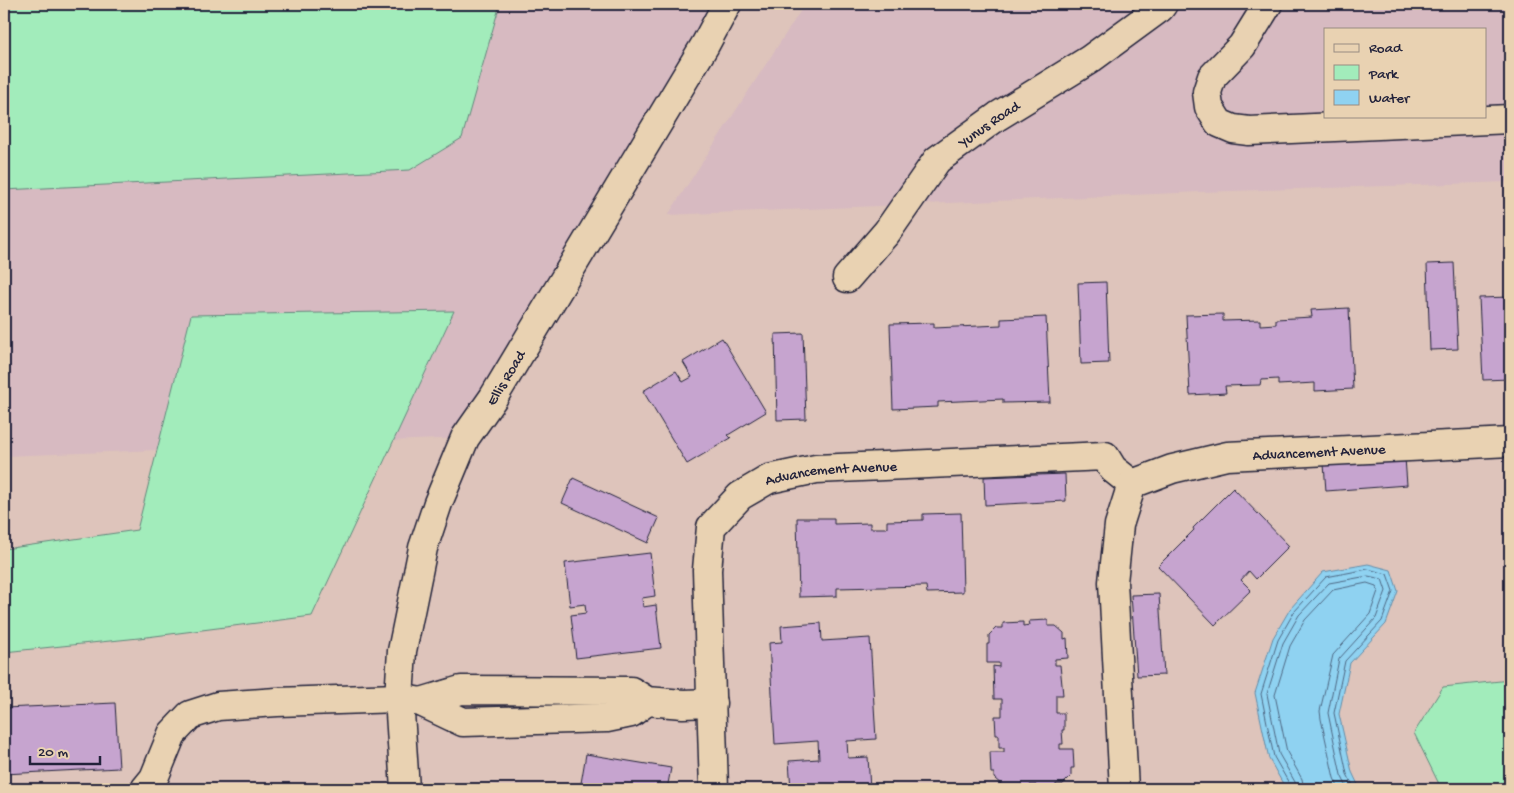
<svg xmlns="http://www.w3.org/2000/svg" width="1514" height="793" viewBox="0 0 1514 793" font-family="'Gochi Hand',sans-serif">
<rect width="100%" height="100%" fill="#dec4bb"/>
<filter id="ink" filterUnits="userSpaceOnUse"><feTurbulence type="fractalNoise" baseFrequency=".02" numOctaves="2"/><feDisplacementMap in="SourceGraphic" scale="10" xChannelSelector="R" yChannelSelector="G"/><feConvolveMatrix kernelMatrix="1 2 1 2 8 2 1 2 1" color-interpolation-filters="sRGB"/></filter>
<g filter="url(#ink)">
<g fill="#d7bac1" fill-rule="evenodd">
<polygon points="4,4 712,4 465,438 4,456"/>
<path d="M805 4H1510V182L1201 192 668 215ZM1325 29H1485V116H1325Z"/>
</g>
<g fill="#a2ecbb" stroke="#62877b">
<polygon points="4,4 500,4 462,138 410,170 4,190"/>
<polygon points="454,311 312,616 139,638 4,652 4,549 137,530 191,315"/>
<polygon points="1510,680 1510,789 1453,789 1439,784 1414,733 1443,687"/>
</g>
<polygon fill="#8fd2f1" stroke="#638ca8" points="1368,564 1391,570 1398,591 1386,624 1350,663 1339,714 1352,772 1360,789 1286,789 1269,759 1255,693 1273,638 1290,609 1323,572"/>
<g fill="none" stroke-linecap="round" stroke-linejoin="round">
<g stroke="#4e6884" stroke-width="1">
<polyline points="1290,789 1290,785 1274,757 1261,694 1278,640 1294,612 1326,577 1368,569 1387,574 1393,591 1382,621 1345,661 1334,713 1347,774 1355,789"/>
<polyline points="1297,789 1295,782 1279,754 1267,694 1283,643 1299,615 1329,583 1368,576 1382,579 1386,591 1376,618 1339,659 1328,713 1341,775 1348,789"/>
<polyline points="1304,789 1302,779 1287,752 1275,695 1290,646 1305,620 1333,590 1367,583 1376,586 1378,591 1370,614 1333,655 1320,711 1321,719 1334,778 1339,789"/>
</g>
</g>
<g fill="#c6a4cf" stroke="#22223b">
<polygon points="1454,263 1458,349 1430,350 1427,264"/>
<polygon points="1106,282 1109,363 1081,364 1078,283"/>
<polygon points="1510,297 1510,379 1483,380 1479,298"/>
<polygon points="1349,308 1353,389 1315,391 1315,383 1278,385 1278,379 1261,380 1260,385 1225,386 1226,393 1190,395 1186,315 1223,314 1223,321 1260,320 1260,325 1276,324 1276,319 1312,317 1311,310"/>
<polygon points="1046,317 1050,402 1003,403 1003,399 938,402 938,407 893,409 890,324 934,323 934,328 1001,325 1001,319"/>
<polygon points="803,333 806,419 777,420 775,334"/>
<polygon points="722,338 766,412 728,435 731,438 687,464 643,391 676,371 683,382 692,377 683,362"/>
<polygon points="1405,458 1407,485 1326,491 1324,464"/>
<polygon points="1065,474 1066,501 985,505 984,477"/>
<polygon points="573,478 659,518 648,543 562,503"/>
<polygon points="1233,488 1289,546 1256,579 1249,571 1241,580 1251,590 1215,625 1158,566 1194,530 1193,528"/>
<polygon points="961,513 963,592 927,593 926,586 837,588 837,596 799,597 797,518 834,518 834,524 870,523 870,528 887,528 887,521 923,520 923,514"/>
<polygon points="650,553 655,596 642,598 643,607 656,605 661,648 576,658 571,615 586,613 585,604 570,606 565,563"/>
<polygon points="1159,594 1164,675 1137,676 1131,595"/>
<polygon points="1048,620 1048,626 1056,626 1064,633 1064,639 1067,638 1068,658 1055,659 1055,665 1060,665 1063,695 1056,695 1056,713 1064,713 1064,730 1062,730 1063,744 1060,744 1060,749 1073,749 1074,768 1071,768 1071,776 1063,784 1056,784 1056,789 1036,789 1036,785 1030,785 1030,789 1010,789 1010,786 1003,786 994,778 994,773 991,773 990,752 1004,752 1004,748 999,748 999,735 996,735 995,716 1002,716 1002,699 994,699 993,666 999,667 999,663 987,663 987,644 989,644 989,635 996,628 1003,628 1003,623 1023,622 1023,626 1030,625 1029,621"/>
<polygon points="821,623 822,641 870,638 876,739 847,741 848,758 868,757 870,789 791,789 789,761 819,759 818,741 775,744 769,643 782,642 781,626"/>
<polygon points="115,703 119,768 4,774 4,708"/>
<polygon points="586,754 671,768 667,789 580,789"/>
</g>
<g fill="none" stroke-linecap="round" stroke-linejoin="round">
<defs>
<g id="minor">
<polyline points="1268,4 1242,46 1212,77 1207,92 1209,107 1219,123 1233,129 1249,131 1510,119"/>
<path id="s1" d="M847 278 887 232 937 160 998 116 1089 60 1160 8 1163 4"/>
<polyline points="421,702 461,690 631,691 647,701 683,704 712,703"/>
<polyline points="145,789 154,778 172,734 190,715 218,706 277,702 399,698 421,702 463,722 607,718 631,713 647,701"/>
<path id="s2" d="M714 789 707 570 711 527 740 496 769 479 816 469 1105 456 1113 469 1132 484"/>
<path id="s3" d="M1124 789 1113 582 1119 525 1132 484 1172 469 1227 456 1510 442"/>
</g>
<g id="major">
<path id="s4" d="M405 789 399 698 402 651 423 548 438 503 465 438 493 398 705 45 727 4"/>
</g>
</defs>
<use href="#minor" stroke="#22223b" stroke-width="31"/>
<use href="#major" stroke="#22223b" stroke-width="31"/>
<use href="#minor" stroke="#e9d2b2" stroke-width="28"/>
<use href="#major" stroke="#e9d2b2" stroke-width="28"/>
</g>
</g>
<g text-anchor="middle" stroke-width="4" stroke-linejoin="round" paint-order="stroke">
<g font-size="15" fill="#22223b" stroke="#e9d2b2">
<text dy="5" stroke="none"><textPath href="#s1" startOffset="212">Yunus Road</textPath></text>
<text dy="5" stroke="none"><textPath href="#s4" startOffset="434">Ellis Road</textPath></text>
<text dy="5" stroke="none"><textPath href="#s3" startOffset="499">Advancement Avenue</textPath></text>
<text dy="5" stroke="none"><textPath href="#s2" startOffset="401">Advancement Avenue</textPath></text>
</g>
</g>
<rect width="1514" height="793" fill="none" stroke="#e9d2b2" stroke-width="20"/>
<rect x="10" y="10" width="1494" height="773" fill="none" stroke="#22223b" stroke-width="2" filter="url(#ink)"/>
<rect x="1324" y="28" width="162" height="90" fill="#e9d2b2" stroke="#998c82"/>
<rect x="1334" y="44" width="25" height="8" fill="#e9d2b2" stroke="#998c82"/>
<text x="1369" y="52" font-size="15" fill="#22223b">Road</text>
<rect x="1334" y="65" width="25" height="15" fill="#a2ecbb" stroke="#998c82"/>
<text x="1369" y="78" font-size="15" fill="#22223b">Park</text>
<rect x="1334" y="90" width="25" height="15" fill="#8fd2f1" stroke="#998c82"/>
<text x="1369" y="102" font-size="15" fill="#22223b">Water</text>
<path d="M30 756v8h70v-8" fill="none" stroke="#22223b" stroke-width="2.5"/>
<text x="38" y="756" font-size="15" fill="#22223b" stroke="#e9d2b2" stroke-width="4" paint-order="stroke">20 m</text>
</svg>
